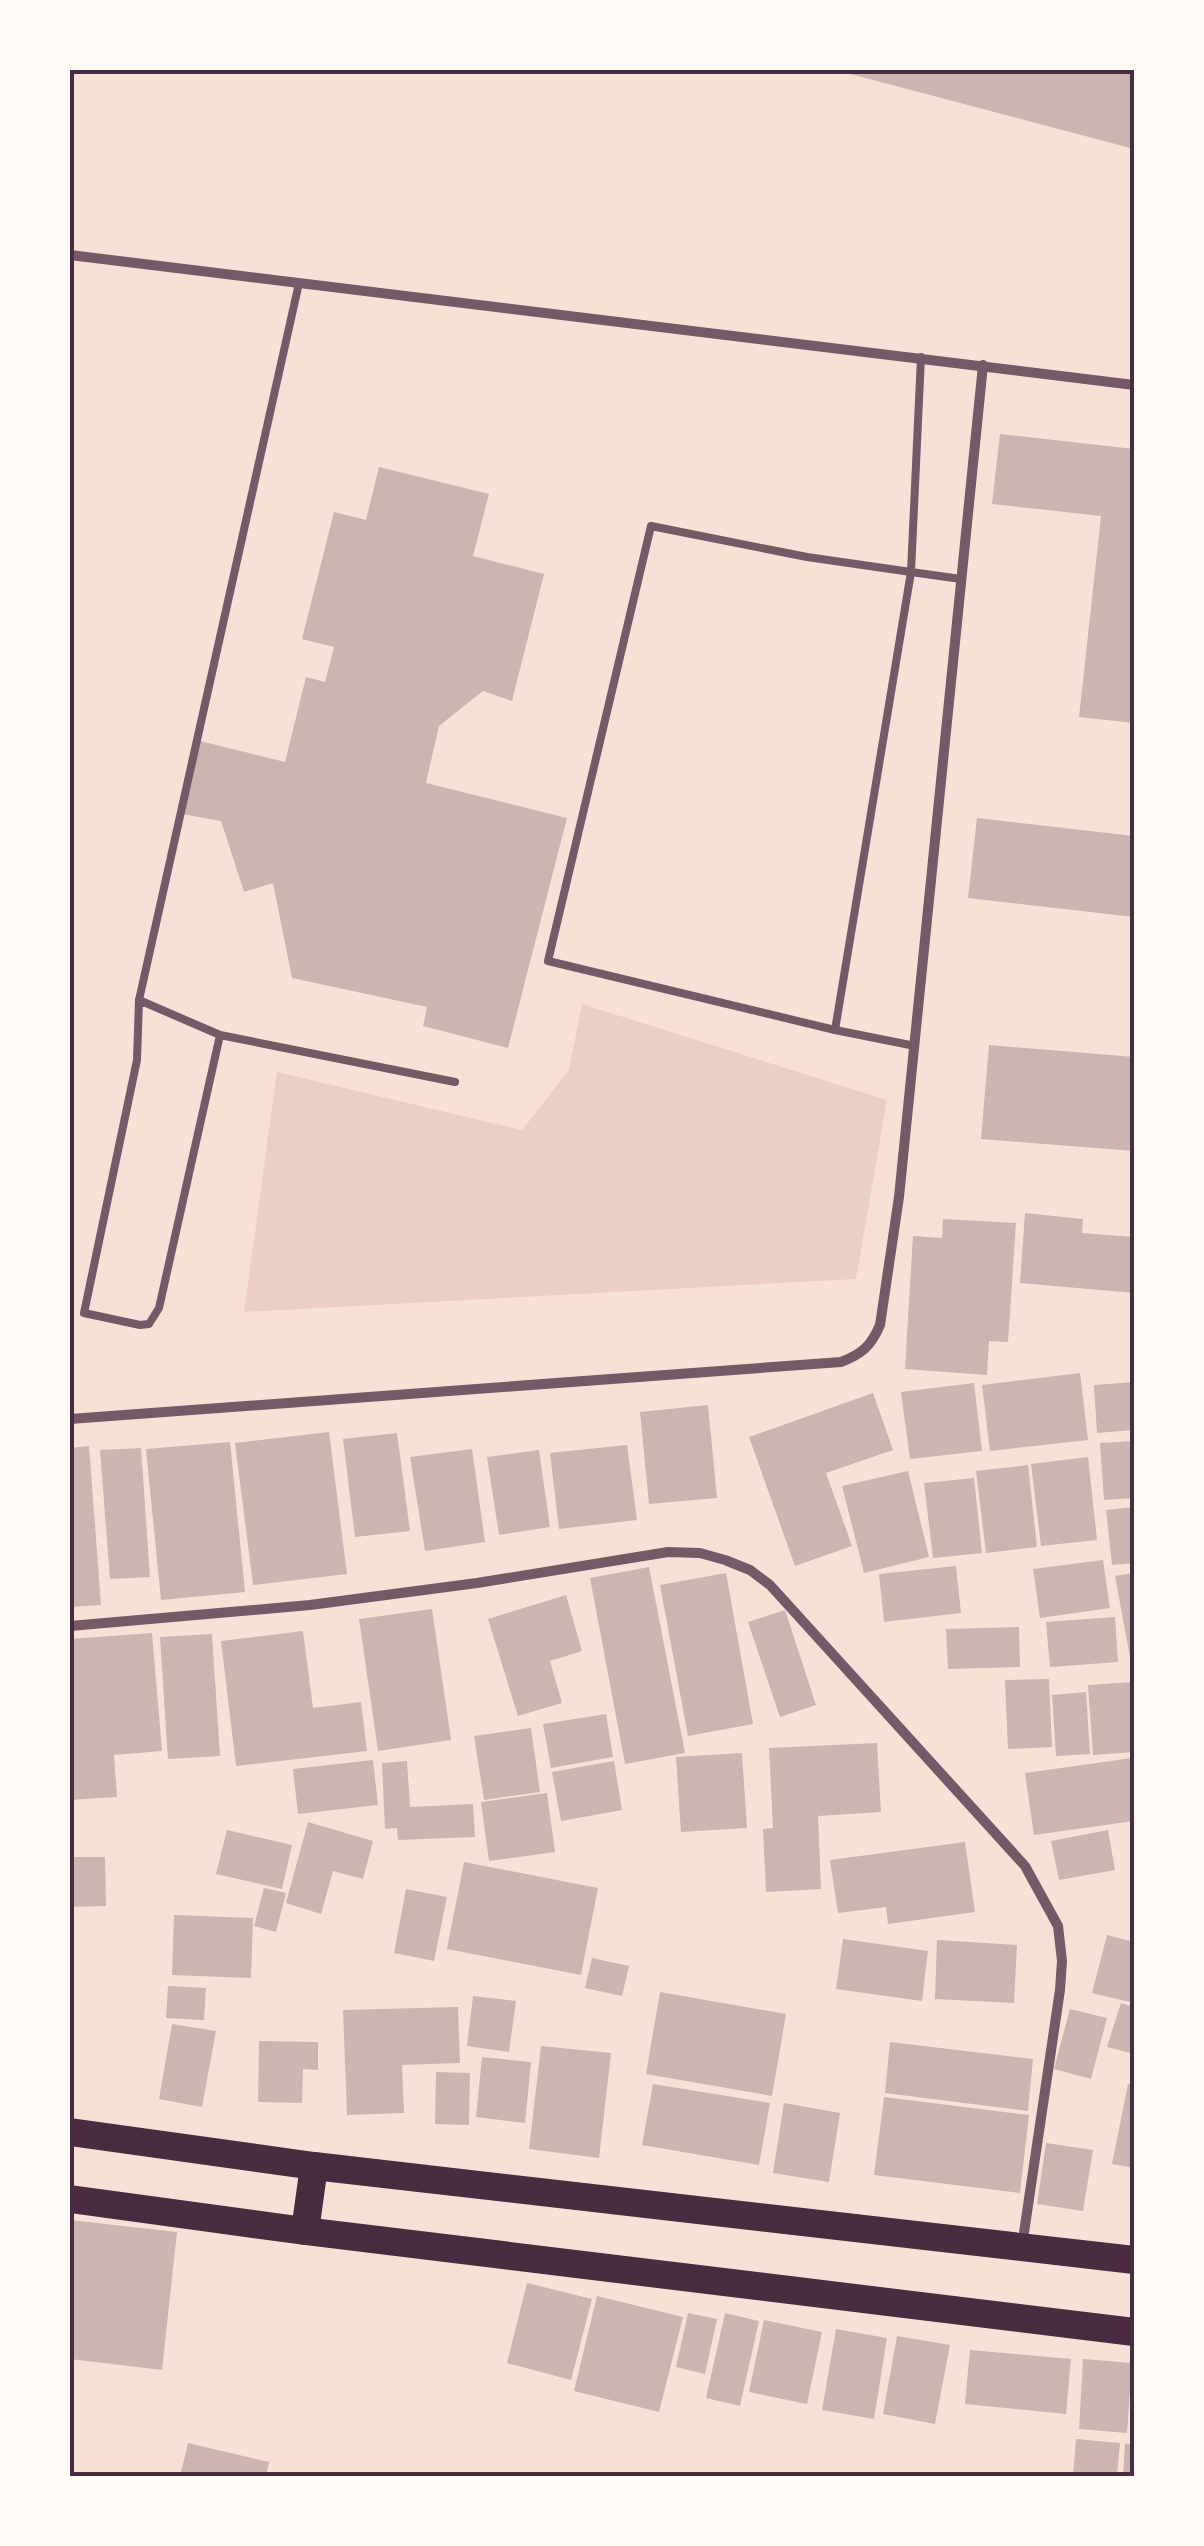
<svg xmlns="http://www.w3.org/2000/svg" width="1204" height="2546" viewBox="0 0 1204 2546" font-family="'Asap Condensed',sans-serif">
<rect width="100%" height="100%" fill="#f7e1d7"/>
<polygon fill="#ebcfc5" points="582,1004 887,1100 856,1279 244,1312 277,1072 522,1130 569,1070"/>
<g fill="#ccb4b1">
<polygon points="839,70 1134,70 1134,149 839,71"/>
<polygon points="1000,434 1134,449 1134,723 1079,717 1101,516 992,504"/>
<polygon points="379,467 489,494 473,556 544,574 512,701 483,691 439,726 426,783 567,818 508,1048 423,1026 427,1007 292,978 273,883 244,892 221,821 182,814 200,741 285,762 306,677 325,682 334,647 302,639 334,512 366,520"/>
<polygon points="977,818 1134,836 1134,917 968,898"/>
<polygon points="989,1045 1134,1057 1134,1151 981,1139"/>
<polygon points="1025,1213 1083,1219 1082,1233 1134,1237 1134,1293 1020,1283"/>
<polygon points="943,1219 1016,1223 1008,1342 989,1341 987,1375 905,1369 913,1236 942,1238"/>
<polygon points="1080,1373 1088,1440 990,1451 982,1385"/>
<polygon points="1134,1382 1134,1430 1097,1433 1094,1385"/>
<polygon points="974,1383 982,1451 910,1459 901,1392"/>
<polygon points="873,1393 893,1450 826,1473 852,1546 795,1566 749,1437"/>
<polygon points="708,1405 717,1498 649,1504 640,1412"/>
<polygon points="329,1432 347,1574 253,1585 235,1443"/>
<polygon points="397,1433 410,1531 355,1537 343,1439"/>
<polygon points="1134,1441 1134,1498 1104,1500 1100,1443"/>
<polygon points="230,1442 245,1592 161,1600 146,1449"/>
<polygon points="627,1445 637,1520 559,1529 550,1453"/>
<polygon points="89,1446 101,1605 70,1607 70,1448"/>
<polygon points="141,1448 150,1577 110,1579 100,1450"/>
<polygon points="472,1449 485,1542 425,1551 410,1457"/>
<polygon points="539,1450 550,1527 499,1535 487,1457"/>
<polygon points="1088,1457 1097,1540 1041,1546 1031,1464"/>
<polygon points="1028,1465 1037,1547 986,1553 976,1471"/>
<polygon points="908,1471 929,1557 864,1573 842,1486"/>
<polygon points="974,1478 982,1553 933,1558 924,1483"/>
<polygon points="1134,1507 1134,1563 1112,1565 1106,1510"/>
<polygon points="1103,1560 1110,1608 1040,1618 1033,1569"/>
<polygon points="956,1566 961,1613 884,1622 879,1574"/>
<polygon points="649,1567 685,1753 625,1764 590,1578"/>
<polygon points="726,1573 753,1724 688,1736 660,1585"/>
<polygon points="1134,1573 1134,1663 1131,1663 1115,1576"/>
<polygon points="566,1595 582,1651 550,1661 562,1703 518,1716 488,1619"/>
<polygon points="432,1609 451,1740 378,1751 359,1619"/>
<polygon points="785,1610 816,1705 780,1717 748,1622"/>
<polygon points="1115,1617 1118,1662 1050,1667 1046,1622"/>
<polygon points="1019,1627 1020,1667 948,1669 946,1629"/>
<polygon points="303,1631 313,1708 361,1702 367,1751 236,1766 221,1641"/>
<polygon points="152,1633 162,1751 114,1755 117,1797 70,1800 70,1639"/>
<polygon points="212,1634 220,1756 168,1759 160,1637"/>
<polygon points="1049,1679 1052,1747 1008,1749 1005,1680"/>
<polygon points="1132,1682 1134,1752 1093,1755 1088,1685"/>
<polygon points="1086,1692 1090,1754 1056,1756 1052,1695"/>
<polygon points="606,1714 613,1757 551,1768 543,1724"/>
<polygon points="531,1728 540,1792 484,1800 474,1736"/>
<polygon points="877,1743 881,1812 818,1816 821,1889 766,1892 763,1829 773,1828 769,1748"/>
<polygon points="742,1753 747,1828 681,1832 676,1757"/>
<polygon points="1132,1758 1134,1821 1034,1835 1025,1773"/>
<polygon points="373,1760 378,1805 298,1814 293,1769"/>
<polygon points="407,1761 410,1807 473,1804 475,1837 398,1840 397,1828 385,1829 382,1763"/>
<polygon points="614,1761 622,1810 561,1821 552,1772"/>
<polygon points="547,1793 555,1852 489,1861 481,1802"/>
<polygon points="308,1822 373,1841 363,1879 333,1871 321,1914 286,1903"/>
<polygon points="227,1830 292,1845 282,1889 216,1874"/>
<polygon points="1108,1830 1115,1870 1059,1880 1051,1841"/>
<polygon points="965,1842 975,1912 888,1924 886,1907 838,1913 830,1860"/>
<polygon points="70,1857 105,1857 106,1906 70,1907"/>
<polygon points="464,1862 598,1888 581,1975 447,1949"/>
<polygon points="264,1888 286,1893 276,1932 254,1926"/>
<polygon points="406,1889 447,1897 434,1961 394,1953"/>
<polygon points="174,1915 253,1918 251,1978 172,1975"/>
<polygon points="1107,1935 1134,1942 1134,2003 1092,1993"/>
<polygon points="843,1939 928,1951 922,2001 836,1989"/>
<polygon points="937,1940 1017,1945 1014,2003 935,1999"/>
<polygon points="592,1958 629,1966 622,1996 585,1988"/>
<polygon points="168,1986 206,1988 204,2020 166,2018"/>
<polygon points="660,1992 786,2014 772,2096 646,2074"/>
<polygon points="473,1996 516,2001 509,2052 467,2046"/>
<polygon points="1121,2003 1134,2007 1134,2054 1107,2047"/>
<polygon points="458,2007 460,2063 402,2065 404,2113 347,2115 343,2010"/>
<polygon points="1070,2009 1107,2018 1091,2079 1054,2069"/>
<polygon points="172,2024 216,2031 202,2107 159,2099"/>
<polygon points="259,2041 318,2042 318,2070 303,2069 302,2103 258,2102"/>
<polygon points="890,2042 1033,2059 1028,2111 885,2093"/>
<polygon points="541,2046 611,2053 599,2158 529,2149"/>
<polygon points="482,2057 531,2062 525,2123 476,2117"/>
<polygon points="436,2072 470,2073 469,2125 435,2124"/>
<polygon points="653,2084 770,2103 759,2165 642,2145"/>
<polygon points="1128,2084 1134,2085 1134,2168 1112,2164"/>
<polygon points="884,2097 1029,2115 1020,2193 874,2175"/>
<polygon points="784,2103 840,2113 829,2182 773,2173"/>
<polygon points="1046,2143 1093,2150 1083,2211 1037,2204"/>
<polygon points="70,2220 177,2232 162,2370 70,2359"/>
<polygon points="527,2283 592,2299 571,2380 507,2363"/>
<polygon points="597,2296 683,2317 659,2412 574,2391"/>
<polygon points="688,2313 717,2319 705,2374 676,2367"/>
<polygon points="725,2313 759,2321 740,2406 706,2398"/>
<polygon points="764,2320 822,2332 807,2404 749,2392"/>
<polygon points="836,2329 887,2338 874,2419 822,2410"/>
<polygon points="897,2336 950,2345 935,2424 883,2414"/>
<polygon points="970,2350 1071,2359 1066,2414 965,2404"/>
<polygon points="1083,2359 1132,2363 1127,2433 1079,2429"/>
<polygon points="1076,2439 1120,2443 1117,2476 1073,2476"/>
<polygon points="188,2443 269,2462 266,2476 180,2476"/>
<polygon points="1125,2444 1134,2444 1134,2476 1123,2476"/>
</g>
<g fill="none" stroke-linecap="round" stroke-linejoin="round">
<g stroke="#755966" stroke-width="8">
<polyline points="921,357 911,572 961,579"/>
<polygon points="651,526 807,557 911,572 835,1030 548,961"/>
<polyline points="139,1000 299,283"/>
<polyline points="835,1030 915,1046"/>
<polyline points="220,1035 159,1308 149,1324 140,1325 84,1313 137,1060 139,1000 220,1035 455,1082"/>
</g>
<g stroke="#755966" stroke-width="10">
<polyline points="70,255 1134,385"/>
<path d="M70 1419 841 1362C862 1354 871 1346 880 1325L899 1197 983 365"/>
<polyline points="70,1626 310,1605 477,1583 668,1552 700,1553 725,1560 750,1570 770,1585 1025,1866 1058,1926 1062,1961 1060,1990 1022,2246"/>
</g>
<g stroke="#4a2c40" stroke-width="28">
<polyline points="70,2132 314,2166 1134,2260"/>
<polyline points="70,2199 305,2231 1134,2332"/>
<polyline points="305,2231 314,2166"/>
</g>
</g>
<rect width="1204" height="2546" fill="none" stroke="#fffaf5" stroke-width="145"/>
<rect x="72" y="72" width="1060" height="2402" fill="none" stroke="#4a2c40" stroke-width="4"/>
</svg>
